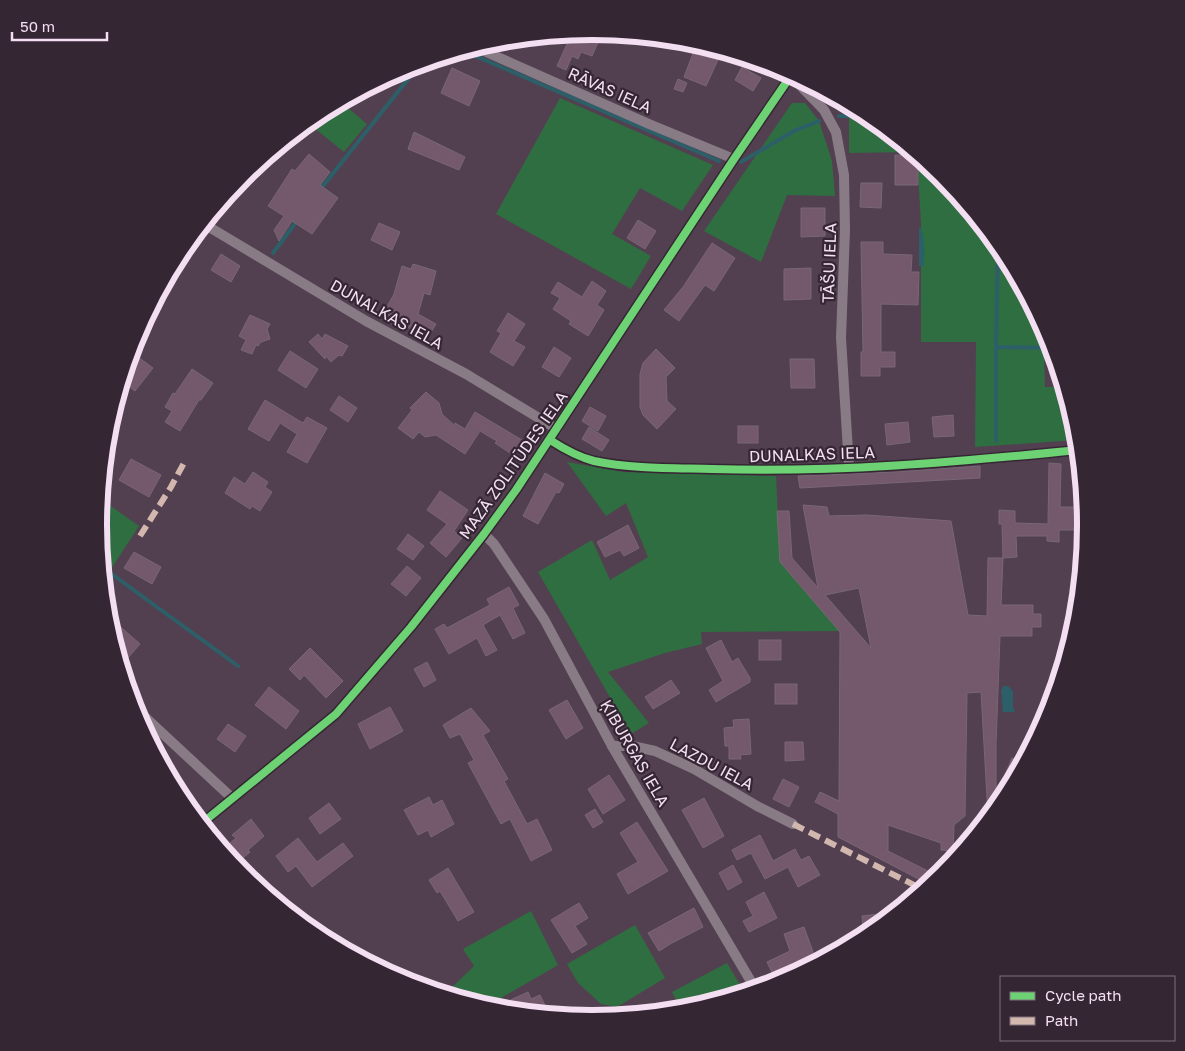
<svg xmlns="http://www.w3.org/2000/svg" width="1185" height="1051" viewBox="0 0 1185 1051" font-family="'Golos Text',sans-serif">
<rect width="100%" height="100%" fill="#524050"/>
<g fill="#2f6e41">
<path d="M811 85 845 103C834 103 813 98 811 85Z"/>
<polygon points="560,98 713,165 682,211 640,188 612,234 651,256 631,289 496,214"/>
<polygon points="341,102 367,124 344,152 308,123 318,114"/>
<polygon points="792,103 805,103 819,121 832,161 835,196 787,195 761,262 704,231"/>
<polygon points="849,105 867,115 912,152 849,153"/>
<polygon points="917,156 942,176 1004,251 1049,337 1053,350 1044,350 1045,387 1065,387 1077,428 1076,440 975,447 976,342 921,342 921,223"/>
<polygon points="567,462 623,472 776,476 780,562 840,631 701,632 702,644 665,653 608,672 649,723 631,734 538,572 592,540 610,580 648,557 626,503 606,516"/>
<polygon points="101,499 139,526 111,569 102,562 98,525"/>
<polygon points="531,911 558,965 494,1002 498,1010 444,995 474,966 463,949"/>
<polygon points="635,925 665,978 617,1007 601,1004 578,983 567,964"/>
<polygon points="727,963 745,993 682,1011 672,992"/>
</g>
<g fill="#2d5f69">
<path d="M919 226C926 236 924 254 924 266H919Z"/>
<polygon points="1003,686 1008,686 1013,691 1013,707 1015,712 1003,712 1001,691"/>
</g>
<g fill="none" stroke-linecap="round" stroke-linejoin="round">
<g stroke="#2d5f69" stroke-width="4">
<polyline points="464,51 719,161"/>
<polyline points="839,116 869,116"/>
<polyline points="741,162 794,131 819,121"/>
<polyline points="319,191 420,64"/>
<polyline points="998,245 996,347 1053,348"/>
<polyline points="273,253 297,221"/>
<polyline points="996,347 996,441"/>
<polyline points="102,567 238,666"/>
</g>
</g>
<g fill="#74586b" stroke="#786774" fill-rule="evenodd">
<polygon points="584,32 599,40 592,56 581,52 578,59 572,56 566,70 557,66 572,33"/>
<polygon points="697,43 722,51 706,86 684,77"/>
<polygon points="742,67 761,78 753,91 735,80"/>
<polygon points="452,68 480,81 469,106 441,93"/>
<polygon points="678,79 687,83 683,92 674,89"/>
<polygon points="414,132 465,157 459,170 408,149"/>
<polygon points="309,154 330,172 320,185 338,198 312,234 292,221 279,241 274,230 284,216 268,206 292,169 295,171"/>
<polygon points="895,155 918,156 918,185 895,185"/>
<polygon points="861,183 882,183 881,208 860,207"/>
<polygon points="801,208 825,208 825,236 801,237"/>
<polygon points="638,220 656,231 645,249 627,238"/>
<polygon points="379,223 400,232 392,250 371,240"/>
<polygon points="861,242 883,242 883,254 912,255 911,272 919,272 918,305 881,304 881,352 895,352 895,367 880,367 880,376 861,376 861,352 863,352"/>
<polygon points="712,243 735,258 714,291 705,285 679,321 664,310 683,287"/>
<polygon points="221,254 240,266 231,282 211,270"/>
<polygon points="413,264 436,271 430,295 424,293 418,314 436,324 427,339 415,331 383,314 394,294 402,266 411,269"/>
<polygon points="811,268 811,299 784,300 784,269"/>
<polygon points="592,281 606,291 597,305 604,310 588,336 569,324 571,321 553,309 560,298 551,293 558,282 582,297"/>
<polygon points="508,313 525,324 514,341 525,347 513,366 490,352 501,333 497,331"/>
<polygon points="250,315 270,324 267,329 270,339 261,342 258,346 256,345 252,354 241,350 246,340 239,336"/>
<polygon points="318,334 322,339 325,334 348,346 342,356 339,355 331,362 326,356 325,359 309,342"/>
<polygon points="554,347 571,358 559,377 542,367"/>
<polygon points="656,349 675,368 666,377 667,401 676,409 657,429 643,415 640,407 640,374 643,363"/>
<polygon points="290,351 318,369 306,388 278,370"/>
<polygon points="138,357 153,368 135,391 122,381 124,374"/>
<polygon points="790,359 814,359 815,388 791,388"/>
<polygon points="192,369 213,383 201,400 199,400 180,431 165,422 172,411 165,407 173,393 175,394"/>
<polygon points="426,392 439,403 442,414 454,425 455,423 465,429 475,412 522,440 513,455 495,443 497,441 480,431 465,454 436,435 425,437 419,432 413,439 398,428 412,410 410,408"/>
<polygon points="339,396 357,408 348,422 330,410"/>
<polygon points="265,400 303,423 307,417 327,428 307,463 287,452 297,434 280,423 269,441 248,429"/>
<polygon points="590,407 606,416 598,431 582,421"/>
<polygon points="953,415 954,436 934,437 932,417"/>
<polygon points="908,422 910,442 887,445 885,424"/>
<rect x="738" y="426" width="20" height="17"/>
<polygon points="589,427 609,440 602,451 582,439"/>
<polygon points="131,459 161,475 149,497 119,480"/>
<polygon points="1049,463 1061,464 1060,507 1085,507 1086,530 1059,530 1059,542 1047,541 1047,536 1016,536 1017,557 1003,558 1002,524 999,524 999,510 1015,511 1015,523 1048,524"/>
<polygon points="980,466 980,478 800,488 798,476 896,472"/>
<polygon points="253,472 268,482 265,487 272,492 260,511 252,506 250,509 225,493 234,477 245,484"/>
<polygon points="545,473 564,484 559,493 556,492 538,524 523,516"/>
<polygon points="440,491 468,510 454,531 462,538 446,557 430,543 447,524 427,510"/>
<path d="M803 505 827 507 829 516 867 515 951 521 968 615 987 616 988 558H1003L1001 605H1033V614H1041V627H1032V636H1000L996 744V809L991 815H988L981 692 967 693 965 816 954 825 953 851 941 850V843L888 825V851L940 877 930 885 838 837V814L815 802 820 792 839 801 840 632 780 562 777 511H789L792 558 818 588ZM859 588 871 648 825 595Z"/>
<polygon points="628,525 639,548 624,556 620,550 605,557 597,542"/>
<polygon points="408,534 424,546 413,560 397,549"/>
<polygon points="134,552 161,567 152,584 124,568"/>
<polygon points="407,566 421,578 406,596 391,584"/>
<polygon points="509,587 519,605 513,608 525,633 513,639 500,615 483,625 497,650 486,656 477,638 449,654 435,629 444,624 447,628 490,605 487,599"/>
<polygon points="107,615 140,644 126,660 117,651"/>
<polygon points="721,640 732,662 738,658 750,678 750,682 716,702 709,690 723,681 706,648"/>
<rect x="759" y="640" width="22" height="20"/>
<polygon points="310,648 343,681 326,698 304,675 300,680 289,669"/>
<polygon points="427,662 436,680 424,687 414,669"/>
<polygon points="671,680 680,693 653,709 645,697"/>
<rect x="775" y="684" width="22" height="20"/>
<polygon points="269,687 299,711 286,729 255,705"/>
<polygon points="567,700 583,728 566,739 549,710"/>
<polygon points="390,707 403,731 370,749 358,724"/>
<polygon points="471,708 490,731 483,735 508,779 504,781 527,824 537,819 552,850 531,861 510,819 501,824 468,763 474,760 460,734 450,738 443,725"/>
<polygon points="749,719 751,754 740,755 741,759 729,759 729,746 725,746 724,728 734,727 733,720"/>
<polygon points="228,724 246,736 235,752 217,739"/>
<polygon points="785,742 803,742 804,760 785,761"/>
<polygon points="1012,758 1024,762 1012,783 1003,780"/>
<polygon points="609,775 625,800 603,814 588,789"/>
<polygon points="783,779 799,787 789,807 773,799"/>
<polygon points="429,797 433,805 442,800 454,824 431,837 428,830 418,835 404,810"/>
<polygon points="704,798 724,836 703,848 682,810"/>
<polygon points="329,803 341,819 320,834 309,818"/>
<polygon points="595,809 603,822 593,828 585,815"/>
<polygon points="251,819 264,836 248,850 250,852 235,865 222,850 236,838 232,835"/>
<polygon points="637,822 668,871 628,894 617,874 638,862 620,833"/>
<polygon points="760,835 773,861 795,849 801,860 809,856 820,875 798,887 788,867 765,879 751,853 737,860 732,850"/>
<polygon points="298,838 317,862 343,843 353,856 312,887 296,866 288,872 276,856"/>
<polygon points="733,865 742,882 728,890 719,873"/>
<polygon points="448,868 474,912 458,921 440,891 437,893 429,880"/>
<polygon points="764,892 777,918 749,932 743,921 753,916 746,902"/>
<polygon points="579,903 588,918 575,926 587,944 572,953 551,920"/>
<polygon points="694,908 703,927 672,943 659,951 648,933"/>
<polygon points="897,912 867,937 864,938 862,916"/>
<polygon points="804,927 817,963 777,983 767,962 790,951 784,934"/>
<polygon points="528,992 531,999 540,995 550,1016 510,1012 506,1002"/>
</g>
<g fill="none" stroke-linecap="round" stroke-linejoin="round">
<g stroke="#887b86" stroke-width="10">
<polyline points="475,47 649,124 734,159"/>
<polyline points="791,76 824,110 836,132 844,175 845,230 841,338 849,467"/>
<polyline points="204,224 366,321 466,374 557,429"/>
<path d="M550 440C564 449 578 457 594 461 632 469 673 468 712 469 834 473 957 462 1079 450"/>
<polyline points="484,534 494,544 544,619 612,746 756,990"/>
<polyline points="133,706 232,798"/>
<polyline points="612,746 632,746 655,751 694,769 757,806 793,824"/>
<polyline points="201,824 336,714 411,627 484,534 516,490 734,159 792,74"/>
</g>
<g stroke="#d1b7ad" stroke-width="6" stroke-dasharray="12 6" stroke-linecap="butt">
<polyline points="140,536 171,487 185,461"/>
<polyline points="793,824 924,890"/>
</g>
<defs>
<g id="cycleway">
<path d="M550 440C564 449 578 457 594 461 632 469 673 468 712 469 834 473 957 462 1079 450"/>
<polyline points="201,824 336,714 411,627 484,534 516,490 734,159 792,74"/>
</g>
</defs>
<use href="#cycleway" stroke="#352633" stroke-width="11"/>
<use href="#cycleway" stroke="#6cd273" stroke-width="8"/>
</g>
<g text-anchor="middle" stroke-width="4.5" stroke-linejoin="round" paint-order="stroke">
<g font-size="16" fill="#f3dff1" stroke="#352633">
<text transform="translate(610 90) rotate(24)" y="6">RĀVAS IELA</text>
<text transform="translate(829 263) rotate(-88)" y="6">TĀŠU IELA</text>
<text transform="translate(387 314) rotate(29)" y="6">DUNALKAS IELA</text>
<text transform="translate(812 454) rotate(-2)" y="6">DUNALKAS IELA</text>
<text transform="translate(513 465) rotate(-55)" y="6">MAZĀ ZOLITŪDES IELA</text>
<text transform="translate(635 753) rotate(60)" y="6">ĶIBURGAS IELA</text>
<text transform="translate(712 764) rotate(28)" y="6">LAZDU IELA</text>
</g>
</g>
<path d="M0 0H1185V1051H0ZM107 525a485 485 0 1 1 970 0a485 485 0 1 1-970 0Z" fill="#352633" fill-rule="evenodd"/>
<path fill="none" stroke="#f3dff1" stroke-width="6" d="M107 525a485 485 0 1 1 970 0a485 485 0 1 1-970 0Z"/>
<rect x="1000" y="976" width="175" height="65" fill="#352633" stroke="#81707f"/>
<rect x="1010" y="992" width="25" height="8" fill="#6cd273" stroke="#81707f"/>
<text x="1045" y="1001" font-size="15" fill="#f3dff1">Cycle path</text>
<rect x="1010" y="1017" width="25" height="8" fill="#d1b7ad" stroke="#81707f"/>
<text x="1045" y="1026" font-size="15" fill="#f3dff1">Path</text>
<path d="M12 32v8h95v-8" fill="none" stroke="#f3dff1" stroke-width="2.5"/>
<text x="20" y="32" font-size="15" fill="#f3dff1" stroke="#352633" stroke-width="4" paint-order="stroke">50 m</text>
</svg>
